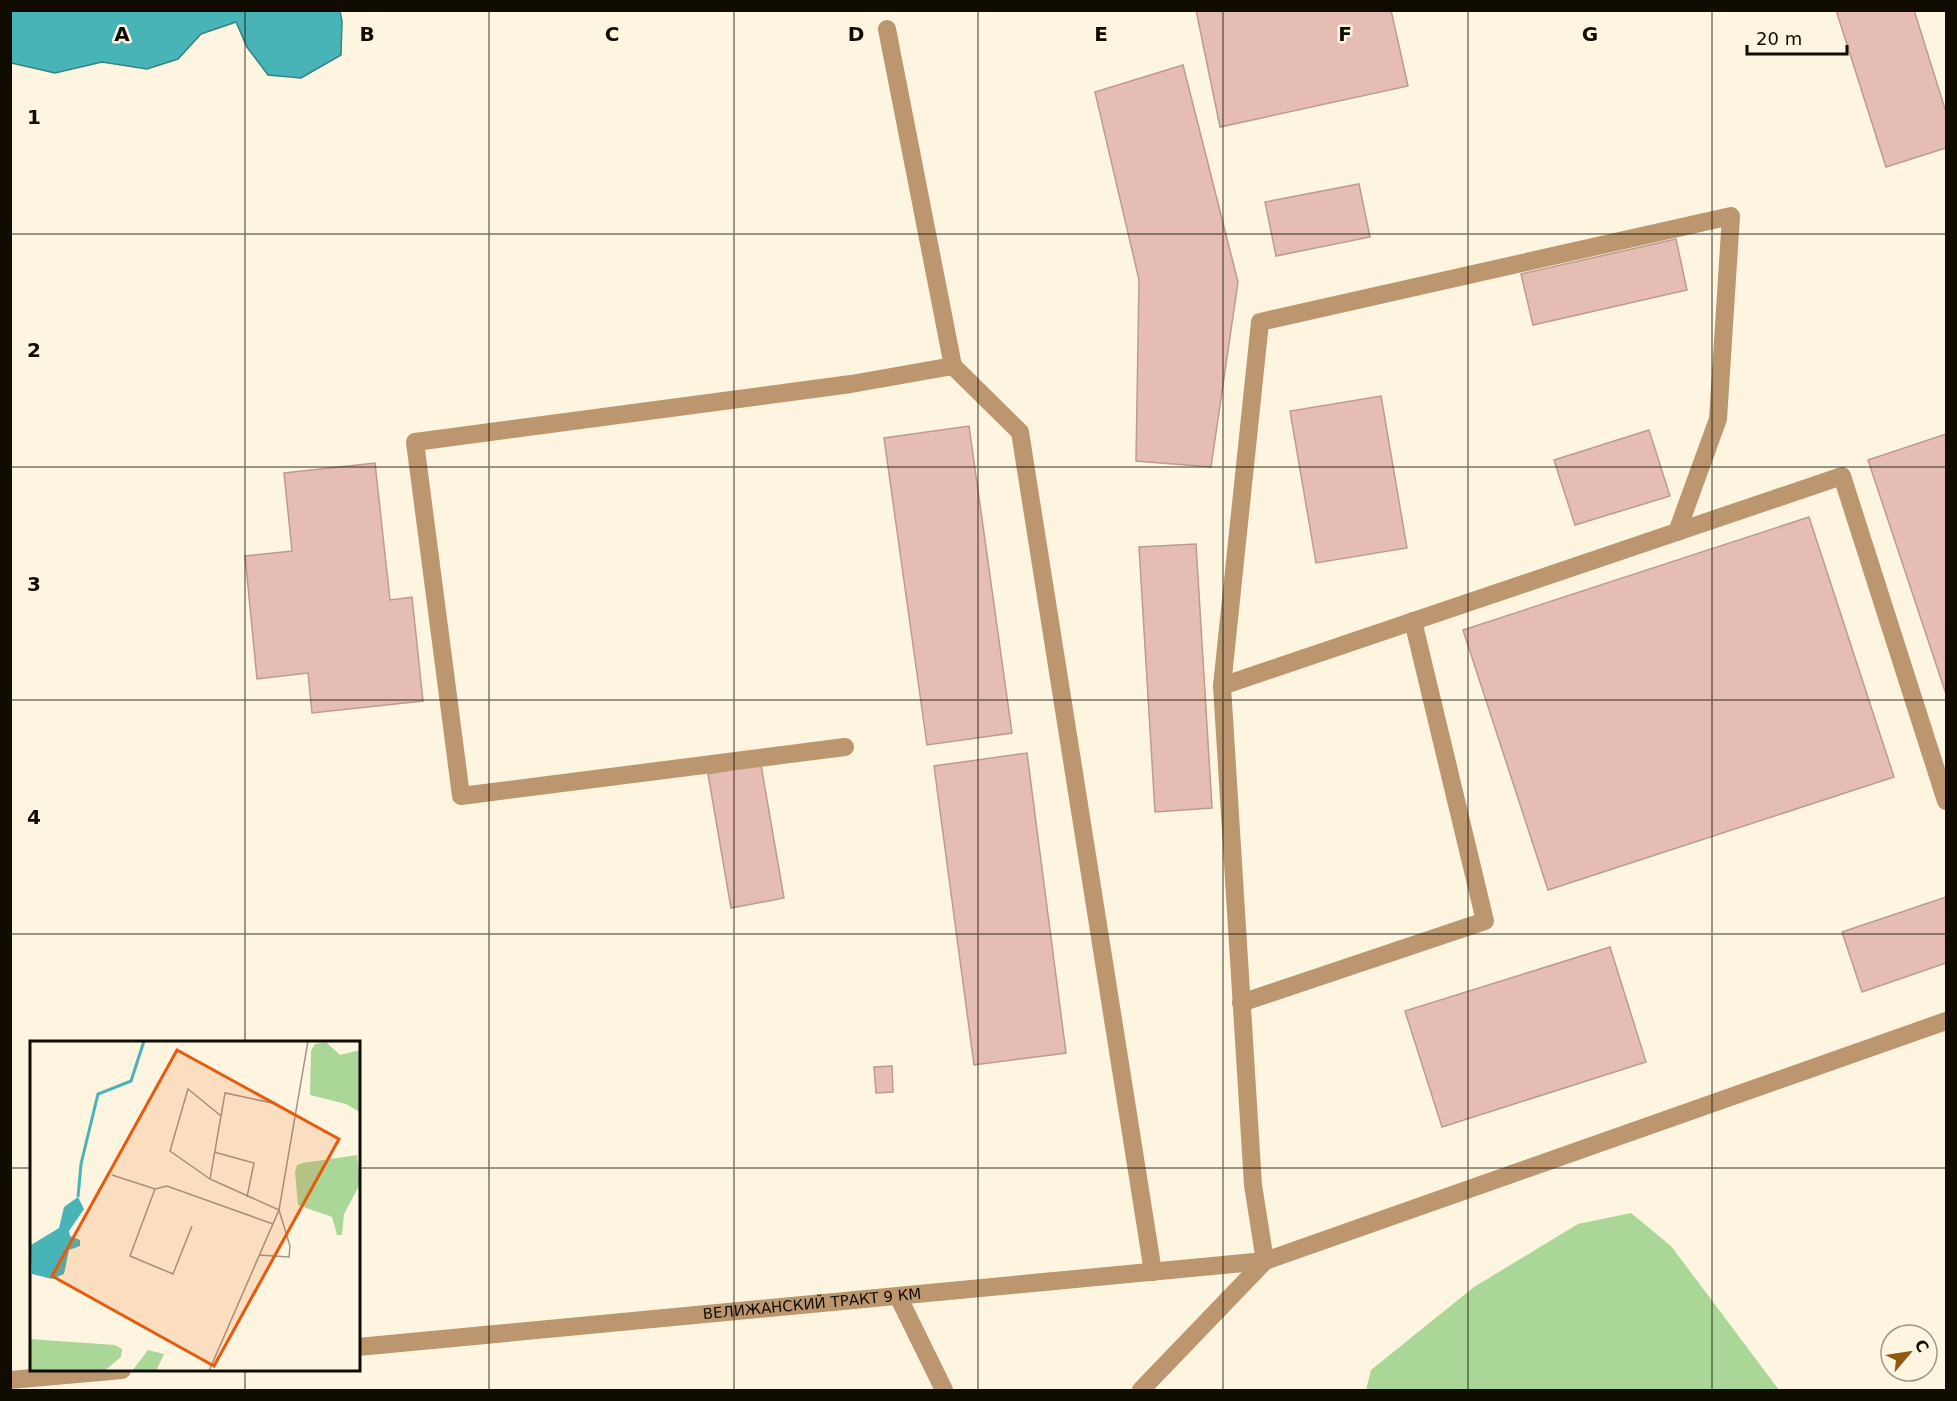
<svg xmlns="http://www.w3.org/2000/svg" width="1957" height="1401" viewBox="0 0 1957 1401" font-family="'DejaVu Sans',sans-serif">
<rect width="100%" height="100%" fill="#fef5e0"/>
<polygon fill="#aad698" points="1631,1213 1671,1246 1779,1390 1366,1390 1371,1370 1474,1287 1578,1224"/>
<polygon fill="#49b4b7" stroke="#388281" stroke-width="1.5" points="10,11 340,11 342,21 341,55 301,78 268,75 247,47 236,22 201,34 178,59 147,69 102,62 55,73 11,63"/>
<g fill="#e5bdb2" stroke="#bf9a8f" stroke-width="1.5">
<polygon points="1196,10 1391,10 1408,86 1220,127"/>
<polygon points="1836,10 1914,10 1946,112 1946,148 1886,167"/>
<polygon points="1183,65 1238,282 1211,467 1136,461 1139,280 1095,92"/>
<polygon points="1359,184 1370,237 1276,256 1265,202"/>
<polygon points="1676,239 1687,290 1533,325 1521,274"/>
<polygon points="1381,396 1407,548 1316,563 1290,411"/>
<polygon points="969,426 1012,733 927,745 884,438"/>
<polygon points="1649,430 1670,496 1575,525 1554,460"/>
<polygon points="1946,434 1946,694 1868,460"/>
<polygon points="375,463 390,600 412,597 423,701 312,713 308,673 257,679 245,556 292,551 284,473"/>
<polygon points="1809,517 1894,777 1548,890 1463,630"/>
<polygon points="1196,544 1212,808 1155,812 1139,547"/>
<polygon points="1027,753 1066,1053 974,1065 934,766"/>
<polygon points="761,765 784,898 731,908 708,774"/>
<polygon points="1946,897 1946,963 1862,992 1842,932"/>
<polygon points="1610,947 1646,1062 1442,1127 1405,1011"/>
<polygon points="892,1066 893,1092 876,1093 874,1067"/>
</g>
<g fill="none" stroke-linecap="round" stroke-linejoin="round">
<g stroke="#bc966f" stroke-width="18">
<polyline points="887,29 953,366 1020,432 1153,1272"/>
<polyline points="1222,686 1260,322 1731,216 1718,419 1677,532"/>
<polyline points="845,747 461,796 415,442 851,384 953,366"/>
<polyline points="1241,1003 1485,921 1413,621"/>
<polyline points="898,1296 944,1390"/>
<polyline points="1141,1390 1265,1261 1253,1185 1222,686 1842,476 1946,801"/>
</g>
<g stroke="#bc966f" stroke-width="18">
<path id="s1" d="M358 1347 1265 1261 1946 1021"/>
<polyline points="10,1380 122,1370"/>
</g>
</g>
<path fill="none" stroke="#110c02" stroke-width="1.5" stroke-opacity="0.55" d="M245 10V1042M489 10V1390M734 10V1390M978 10V1390M1223 10V1390M1468 10V1390M1712 10V1390M10 234H1946M10 467H1946M10 700H1946M10 934H1946M10 1168H32M358 1168H1946M245 1370V1390"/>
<g text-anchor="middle" stroke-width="5" stroke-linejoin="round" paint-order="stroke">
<g font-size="15" fill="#110c02" stroke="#fef5e0">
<text dy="5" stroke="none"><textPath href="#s1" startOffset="456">ВЕЛИЖАНСКИЙ ТРАКТ 9 КМ</textPath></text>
</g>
</g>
<g transform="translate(30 1041)">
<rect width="330" height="330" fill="#fef5e0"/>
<path d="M296 1 310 14 330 9V71L316 63 280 54 281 10 285 3ZM327 114 330 143 314 173 312 194H307L302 176 268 164 265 131 267 124 273 122ZM0 298 85 304 92 308 91 316 74 330H0ZM118 309 134 313 126 330H102Z" fill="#aad698"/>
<path d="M48 156 54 168 39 190 40 195 50 199V205L39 209 34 233 22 238 2 233 1 204 29 187 34 166Z" fill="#49b4b7"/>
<path fill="none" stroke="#49b4b7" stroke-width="3" d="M48 156 51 123 68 53 101 40 114 0"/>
<path fill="none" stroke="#9f9887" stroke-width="1.5" d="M247 63 195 52 180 138 249 169M184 111 224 122 217 156M82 134 125 148 137 145 243 183M180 138 140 110 158 48 191 75M125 148 100 215 143 233 162 185M229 214 259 216 260 205 249 169 278 0M179 330 249 169"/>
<path fill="#e8590c" fill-opacity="0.15" stroke="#e8590c" stroke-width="3" d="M147 9 309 98 184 325 22 235Z"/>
<rect width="330" height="330" fill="none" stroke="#110c02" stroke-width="3"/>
</g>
<g font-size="20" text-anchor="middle" font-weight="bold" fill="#110c02" stroke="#fef5e0" stroke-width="5" stroke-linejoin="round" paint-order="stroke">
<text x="122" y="41">A</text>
<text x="367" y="41">B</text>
<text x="612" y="41">C</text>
<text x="856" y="41">D</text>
<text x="1101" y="41">E</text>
<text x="1345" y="41">F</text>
<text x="1590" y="41">G</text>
<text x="34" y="124">1</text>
<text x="34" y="357">2</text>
<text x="34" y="591">3</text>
<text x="34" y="824">4</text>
</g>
<rect width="1957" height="1401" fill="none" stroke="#110c02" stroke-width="24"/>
<g transform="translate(1909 1353) rotate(61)"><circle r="28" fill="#fef5e0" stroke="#9f9887" stroke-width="1.5"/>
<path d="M0-4.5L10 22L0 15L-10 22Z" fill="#915812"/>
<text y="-9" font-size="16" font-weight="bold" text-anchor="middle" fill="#110c02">С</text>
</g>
<path d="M1747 45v9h100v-9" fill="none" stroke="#110c02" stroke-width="3"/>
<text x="1756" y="45" font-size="18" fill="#110c02" stroke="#fef5e0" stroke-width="4.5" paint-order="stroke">20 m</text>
</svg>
